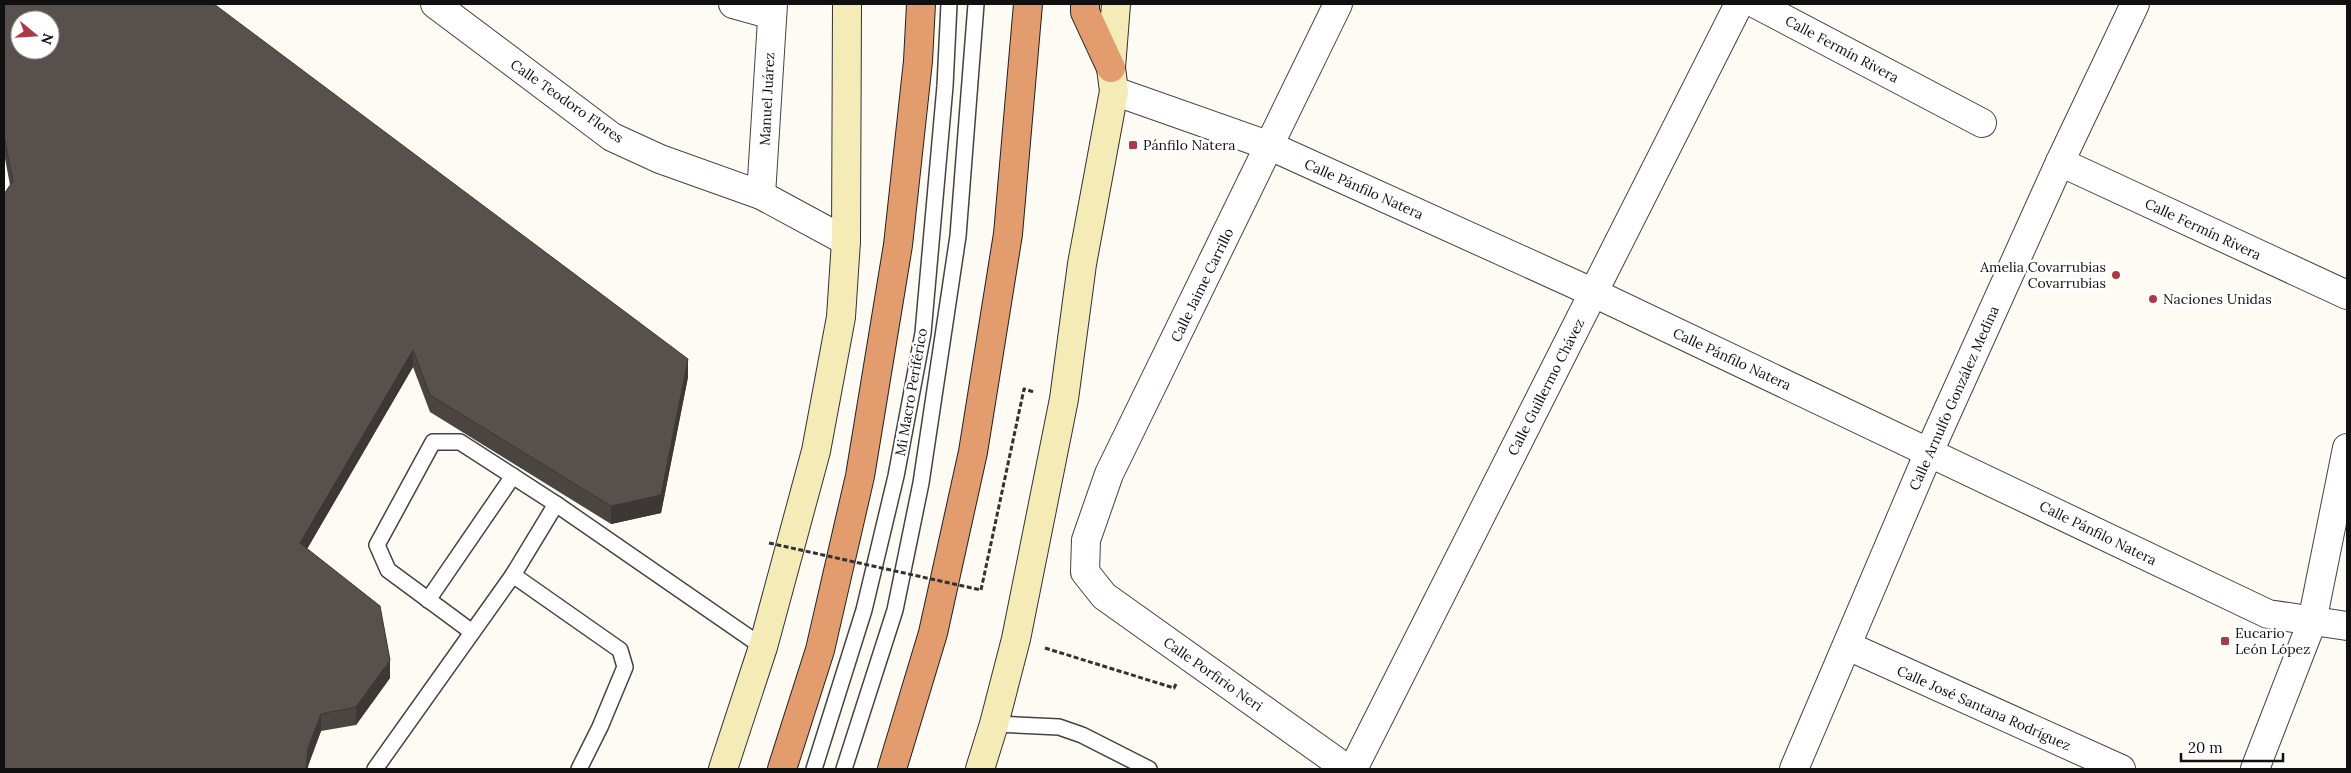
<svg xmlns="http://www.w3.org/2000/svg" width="2351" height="773" viewBox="0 0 2351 773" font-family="Lora,serif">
<rect width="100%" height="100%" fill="#fdfbf4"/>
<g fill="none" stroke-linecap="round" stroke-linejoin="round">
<defs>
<g id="lane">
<polyline points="513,575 620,650 625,667 600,727 579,769"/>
<polyline points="428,600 513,476"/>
<polyline points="472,632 388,570 377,545 433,442 460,442 556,504 763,647"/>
<polyline points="994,724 1059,727 1082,735 1149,769"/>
<polyline points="375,769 513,575 556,504"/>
<polyline points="814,769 864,610 896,476 923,333 945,86 949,4"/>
<polyline points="844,769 895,610 921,483 958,236 976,4"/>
</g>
<g id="street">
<polyline points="435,4 612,137 660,159 761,195 846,241"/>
<polyline points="733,4 772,15"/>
<polyline points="1338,4 1109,474 1086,540 1085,572 1104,596 1347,769"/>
<polyline points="1756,4 1982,123"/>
<polyline points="1114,91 1270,146 1594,293 2268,614 2347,626"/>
<polyline points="2060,162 2347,295"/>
<polyline points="761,195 773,4"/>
<polyline points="1848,646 2121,769"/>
<polyline points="1353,769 1739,4"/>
<polyline points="1794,769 1929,452 2060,162 2135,4"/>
<polyline points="2255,769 2312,622 2347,448"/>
</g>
<g id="secondary">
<polyline points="723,769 763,647 816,451 841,317 846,241 847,4"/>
<polyline points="980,769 994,724 1016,639 1064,399 1082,264 1114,91 1111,68 1116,4"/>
</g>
<g id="highway">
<polyline points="1085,4 1085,12 1111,68"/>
<polyline points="782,769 820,650 860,476 898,245 918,61 921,4"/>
<polyline points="892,769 933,633 973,452 1008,234 1028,4"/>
</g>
</defs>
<use href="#lane" stroke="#434343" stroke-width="18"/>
<use href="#street" stroke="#434343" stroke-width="30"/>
<use href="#secondary" stroke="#323232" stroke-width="30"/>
<use href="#highway" stroke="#212121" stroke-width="30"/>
<g stroke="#323232" stroke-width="3" stroke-dasharray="5 2.5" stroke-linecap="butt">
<polyline points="981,590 1024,389 1034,392"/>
<polyline points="1045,648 1174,688 1176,684"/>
</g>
<use href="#lane" stroke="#fff" stroke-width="15"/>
<use href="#street" stroke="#fff" stroke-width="28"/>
<use href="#secondary" stroke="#f5ebb7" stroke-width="28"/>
<use href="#highway" stroke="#e29c6d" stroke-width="28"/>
<polyline stroke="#323232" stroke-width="3" stroke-dasharray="5 2.5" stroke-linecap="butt" points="769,543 981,590"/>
</g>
<polygon fill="#4b4542" points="4,4 688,377 661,513 611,524 430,412 413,367 307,549 390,678 356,725 321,731 308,766 308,769 4,769 10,185 4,153"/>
<g fill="#3d3836">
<polygon points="413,350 413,367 300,561 300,543"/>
<polygon points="688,359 688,377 661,513 611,524 611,506"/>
<polygon points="390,660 390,678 356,725 356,707"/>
<polygon points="321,714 321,731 308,766 308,769 306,769 308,748"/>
</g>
<path fill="#57504d" stroke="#3d3836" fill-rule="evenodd" d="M4 4H214L688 359 661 495 611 506 430 395 413 350 300 543 380 606 390 660 356 707 321 714 308 748 306 769H4V194L13 181 4 136ZM20 20H50V50H20Z"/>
<g fill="#ae3945" stroke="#fff" stroke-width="2">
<rect x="1128" y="140" width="10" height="10" rx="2.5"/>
<circle cx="2116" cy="275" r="5"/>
<circle cx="2153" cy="299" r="5"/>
<rect x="2220" y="636" width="10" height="10" rx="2.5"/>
</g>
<g text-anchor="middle" stroke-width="5" stroke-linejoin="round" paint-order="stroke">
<g font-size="14" fill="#101010" stroke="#fff">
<text transform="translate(1842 49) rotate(28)" y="5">Calle Fermín Rivera</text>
<text transform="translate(767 99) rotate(-87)" y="5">Manuel Juárez</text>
<text transform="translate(567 101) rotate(35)" y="5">Calle Teodoro Flores</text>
<text transform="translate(1364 189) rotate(24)" y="5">Calle Pánfilo Natera</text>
<text transform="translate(2203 229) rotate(25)" y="5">Calle Fermín Rivera</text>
<text transform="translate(1202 285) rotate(-64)" y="5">Calle Jaime Carrillo</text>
<text transform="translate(1732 359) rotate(25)" y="5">Calle Pánfilo Natera</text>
<text transform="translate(1546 387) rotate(-63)" y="5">Calle Guillermo Chávez</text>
<text transform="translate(911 392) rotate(-80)" y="5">Mi Macro Periférico</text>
<text transform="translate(1954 398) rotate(-66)" y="5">Calle Arnulfo González Medina</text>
<text transform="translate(2098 533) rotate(26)" y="5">Calle Pánfilo Natera</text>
<text transform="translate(1213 674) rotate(35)" y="5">Calle Porfirio Neri</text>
<text transform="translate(1984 708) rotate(24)" y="5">Calle José Santana Rodríguez</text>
</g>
<g font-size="14" fill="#101010" stroke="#fff" text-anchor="start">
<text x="1143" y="150">Pánfilo Natera</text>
<text x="2106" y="272" text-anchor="end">Amelia Covarrubias<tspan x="2106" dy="16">Covarrubias</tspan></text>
<text x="2163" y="304">Naciones Unidas</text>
<text x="2235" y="638">Eucario<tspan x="2235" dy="16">León López</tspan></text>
</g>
</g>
<rect width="2351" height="773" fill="none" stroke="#101010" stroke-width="10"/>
<g transform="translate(35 35) rotate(108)"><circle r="24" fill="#ffffff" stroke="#9f9f9f"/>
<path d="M0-4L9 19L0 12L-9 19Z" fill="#ae3945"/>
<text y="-8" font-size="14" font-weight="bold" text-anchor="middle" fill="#101010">N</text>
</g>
<path d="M2181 753v8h102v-8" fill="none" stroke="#101010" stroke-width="2.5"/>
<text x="2188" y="753" font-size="15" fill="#101010" stroke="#ffffff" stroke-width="4" paint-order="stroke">20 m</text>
</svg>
